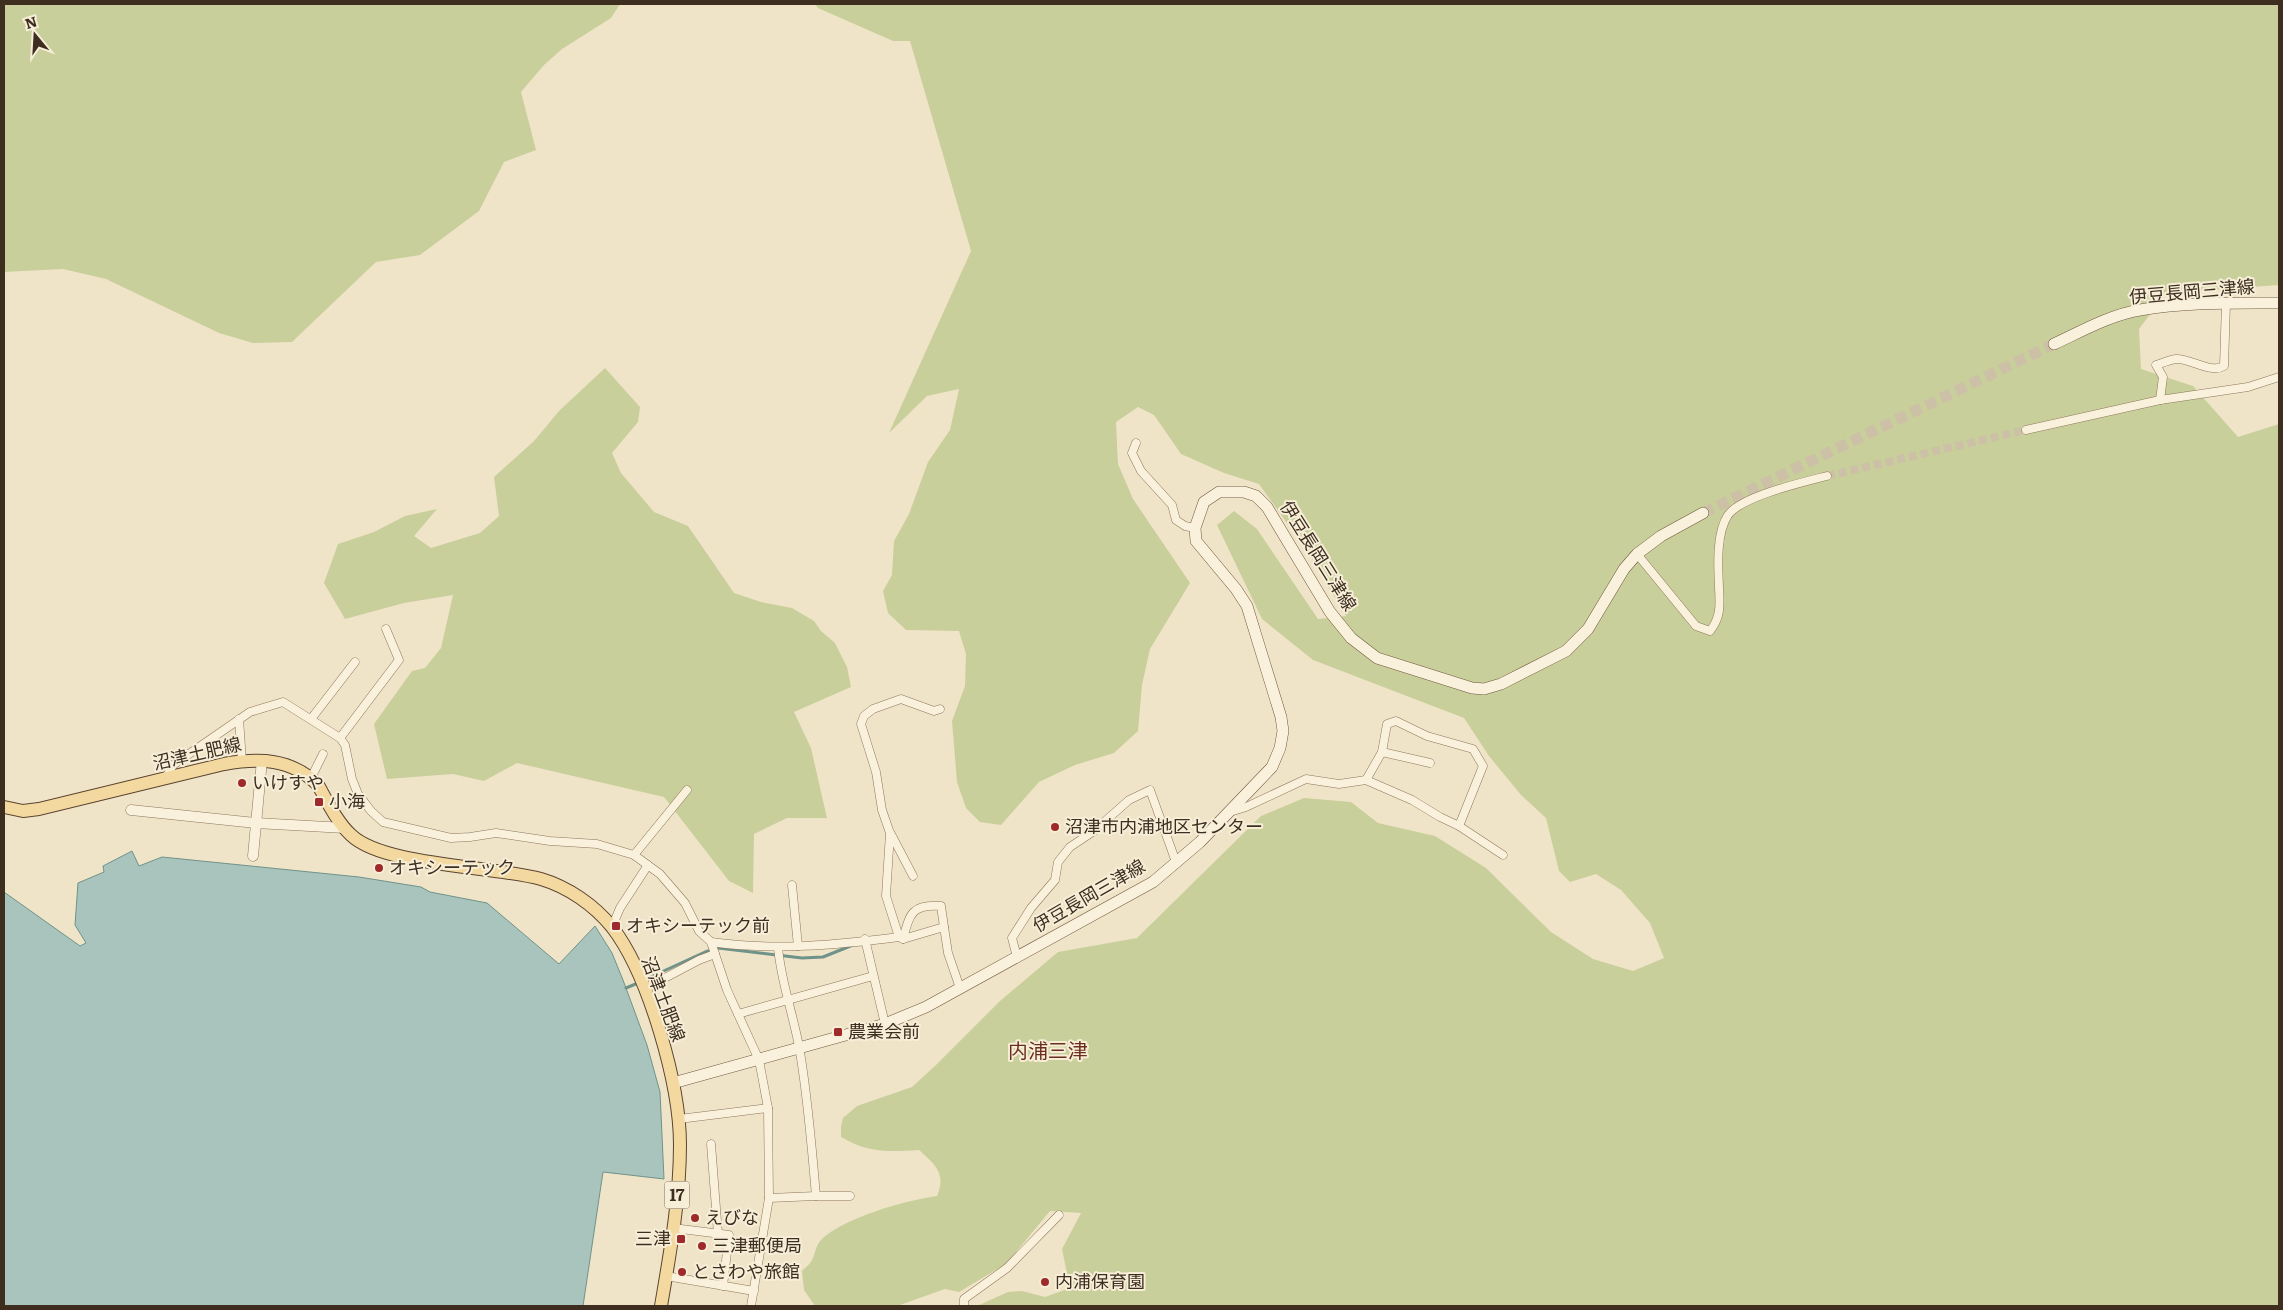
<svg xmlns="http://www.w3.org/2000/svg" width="2283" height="1310" viewBox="0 0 2283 1310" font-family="Literata,'Noto Sans JP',serif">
<rect width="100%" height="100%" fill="#f0e4c8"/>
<g fill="#c9cf9b">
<polygon points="4,4 620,4 611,18 562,49 544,65 521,92 536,150 504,162 479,211 420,255 376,262 292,342 253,343 219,333 106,279 63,269 4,272"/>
<path d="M815 4H2279V285L2166 293 2139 329 2141 369 2193 386 2238 437 2279 424V1306H977L1008 1292 1022 1291 1045 1297 1070 1288 1062 1249 1081 1213 1050 1211 1006 1264 959 1292 945 1289 897 1306H815L804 1290 802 1271C805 1268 810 1264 812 1260 816 1252 815 1246 822 1239 844 1218 906 1200 937 1196 947 1173 934 1164 919 1150 888 1152 868 1153 841 1137V1126L843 1118 857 1106 912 1087 936 1065 1000 1001 1058 952 1137 938 1261 816 1304 798 1351 802 1378 823 1435 836 1486 868 1551 932 1593 959 1633 971 1664 958 1650 923 1621 890 1596 874 1570 882 1559 871 1546 818 1521 795 1489 756 1464 718 1313 660 1262 619 1217 525 1234 511 1257 529 1318 619 1346 616 1311 557 1259 484 1224 473 1181 454 1154 415 1138 407 1116 422 1118 464 1133 499 1190 583 1150 649 1142 685 1138 731 1114 753 1075 765 1039 782 1001 825 980 822 966 808 957 782 952 721 965 686 966 654 959 631 906 630 888 613 883 591 892 575 894 541 909 514 928 462 950 430 959 389 927 396 889 433 971 251 910 41H893L818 8Z"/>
<polygon points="605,368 640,407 638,422 612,453 621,473 654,512 688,526 734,593 761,602 792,608 814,621 821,631 835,643 847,667 851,687 794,712 811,748 827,818 787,818 754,834 753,893 729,881 664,797 517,763 484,781 453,774 387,779 374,724 412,671 425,668 441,648 453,595 404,603 345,619 324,583 338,544 374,532 405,516 437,509 414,536 431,548 480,533 499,516 494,477 534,441 559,411"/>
</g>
<polygon fill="#a9c4bc" stroke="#6f938a" points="132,851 139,866 162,857 359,877 421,887 430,892 487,903 559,964 595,926 612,953 623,980 647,1045 660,1092 664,1179 603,1172 583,1306 4,1306 4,892 80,946 86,943 75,925 78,883 104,872 103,866"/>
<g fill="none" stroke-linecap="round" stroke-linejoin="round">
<g stroke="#6f938a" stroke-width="3">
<polyline points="644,980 705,952 718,948 802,958 823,957 853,945"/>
<polyline points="626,988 638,983"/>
</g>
<polyline stroke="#ccc0a6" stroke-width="8" stroke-dasharray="8 4" stroke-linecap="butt" points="1827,476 2026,430"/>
<polyline stroke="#ccc0a6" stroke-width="11" stroke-dasharray="11 5.5" stroke-linecap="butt" points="1703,513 2054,344"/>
<defs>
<g id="minor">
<path d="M2160 400 2163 377 2156 365C2162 363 2169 360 2176 359 2190 358 2211 374 2224 366L2226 303"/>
<polyline points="2026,430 2160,400 2248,387 2279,377"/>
<polyline points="1136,443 1132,453 1141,471 1172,505 1176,520 1185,526 1195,528"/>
<path d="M1637 554 1696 626 1710 631C1721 617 1720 605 1719 587 1718 567 1716 533 1728 515 1742 496 1804 482 1827 476"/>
<polyline points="239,719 242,761"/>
<polyline points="311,719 355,662"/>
<polyline points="340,738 399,660 386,629"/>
<polyline points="1382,752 1430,763"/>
<polyline points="311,778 323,754"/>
<polyline points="165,779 173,765 250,712 283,702 340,738 345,745 352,779 358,794 371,811 383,822 451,838 470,837 496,833 550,841 597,844 634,855 660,874 685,903 699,931 711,942 727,990 759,1060 768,1108 769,1198 751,1306"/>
<polyline points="1366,780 1382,752 1387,724 1396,721 1427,736 1473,749 1483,766 1459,826"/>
<polyline points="1230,812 1246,807 1306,779 1339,784 1366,780 1412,800 1440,817 1459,826 1503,855"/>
<polyline points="891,834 913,876"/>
<polyline points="634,855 687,790"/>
<polyline points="792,885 798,946"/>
<polyline points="612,927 620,908 648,865"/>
<polyline points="899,937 886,896 890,833 882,810 876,772 861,724 864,716 873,709 901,699 934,711 940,709"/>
<polyline points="865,939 885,1024"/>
<path d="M903 939C910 913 912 904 941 906L944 927"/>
<path d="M711 942C774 951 837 945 899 937L903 939 944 927 948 953 960 988"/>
<polyline points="1017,957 1012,938 1031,908 1055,880 1058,862 1070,847 1094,831 1129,800 1150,790 1176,862"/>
<polyline points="644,989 699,960 715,954"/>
<polyline points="738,1014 873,976"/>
<polyline points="679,1119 768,1108"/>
<polyline points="711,1144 718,1234"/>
<polyline points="816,1196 850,1196"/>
<path d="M769 1198 816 1196C812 1148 808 1100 800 1052 794 1016 781 983 778 947"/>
<polyline points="673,1228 729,1235 723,1286"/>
<polyline points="666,1276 754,1291"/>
<polyline points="964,1306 964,1299 1007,1268 1059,1215"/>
</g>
<g id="tertiary">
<polyline points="131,810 256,823 345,828"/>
<polyline points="253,856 262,760"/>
</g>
<g id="secondary">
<path d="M2054 344C2082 331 2110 315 2140 310 2185 302 2234 303 2279 303"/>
<polyline points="673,1083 885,1024 926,1007 1153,882 1200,842 1272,767 1280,748 1283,731 1281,717 1247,606 1236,589 1196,541 1195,528 1204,502 1219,492 1244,492 1256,496 1267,507 1330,612 1351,638 1377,658 1472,688 1484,689 1501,684 1566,651 1588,629 1624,569 1637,554 1661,536 1703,513"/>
</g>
<path id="primary" d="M4 807 23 811 39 809 224 764C259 758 291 758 318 785 327 801 337 822 351 835 383 866 494 866 541 879 568 887 594 905 612 927 649 975 680 1085 680 1145 680 1199 670 1253 661 1306"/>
</defs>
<use href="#minor" stroke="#8d765c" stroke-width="9"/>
<use href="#tertiary" stroke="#8d765c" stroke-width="11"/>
<use href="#secondary" stroke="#6f573f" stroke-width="12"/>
<use href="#primary" stroke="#5b4430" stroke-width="14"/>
<use href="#minor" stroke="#faf1dc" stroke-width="8"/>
<use href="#tertiary" stroke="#faf1dc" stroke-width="10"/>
<use href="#secondary" stroke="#faf1dc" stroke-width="11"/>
<use href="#primary" stroke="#f3d9a0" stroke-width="12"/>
</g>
<g fill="#9e2a2b" stroke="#f7eed8" stroke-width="2">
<circle cx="242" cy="783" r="5"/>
<rect x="314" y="797" width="10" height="10" rx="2.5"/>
<circle cx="1055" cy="827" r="5"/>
<circle cx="379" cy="868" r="5"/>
<rect x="611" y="921" width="10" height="10" rx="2.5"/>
<rect x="833" y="1027" width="10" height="10" rx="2.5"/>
<circle cx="695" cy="1218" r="5"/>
<rect x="676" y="1234" width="10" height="10" rx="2.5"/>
<circle cx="702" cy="1246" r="5"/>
<circle cx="682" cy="1272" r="5"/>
<circle cx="1045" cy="1282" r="5"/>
</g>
<g text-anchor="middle" stroke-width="4" stroke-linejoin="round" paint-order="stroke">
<rect fill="#f7eed8" stroke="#756857" stroke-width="1" x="664.5" y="1181.5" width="25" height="27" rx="4"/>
<g font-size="16" font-weight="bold" fill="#3d2e20">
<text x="677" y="1201">17</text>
</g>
<g font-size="18" fill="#3d2e20" stroke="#f7eed8">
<text transform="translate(2192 292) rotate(-5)" y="6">伊豆長岡三津線</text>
<text transform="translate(1318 556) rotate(58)" y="6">伊豆長岡三津線</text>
<text transform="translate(197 754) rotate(-13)" y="6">沼津土肥線</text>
<text transform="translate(1089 896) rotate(-30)" y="6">伊豆長岡三津線</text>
<text transform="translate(663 999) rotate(69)" y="6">沼津土肥線</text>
</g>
<g font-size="18" fill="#3d2e20" stroke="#f7eed8" text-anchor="start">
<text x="252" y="789">いけすや</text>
<text x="329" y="808">小海</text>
<text x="1065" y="833">沼津市内浦地区センター</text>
<text x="389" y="874">オキシーテック</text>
<text x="626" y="932">オキシーテック前</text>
<text x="848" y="1038">農業会前</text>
<text x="705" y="1224">えびな</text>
<text x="671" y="1245" text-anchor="end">三津</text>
<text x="712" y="1252">三津郵便局</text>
<text x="692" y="1278">とさわや旅館</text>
<text x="1055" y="1288">内浦保育園</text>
</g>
<g font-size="20" fill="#6b2e1e" stroke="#f7eed8">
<text x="1048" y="1058">内浦三津</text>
</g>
</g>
<rect width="2283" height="1310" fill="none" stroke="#3d2e20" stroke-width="10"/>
<g transform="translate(35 35) rotate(342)" stroke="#f7eed8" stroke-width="4" paint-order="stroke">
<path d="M0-4L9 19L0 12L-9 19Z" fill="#3d2e20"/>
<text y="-8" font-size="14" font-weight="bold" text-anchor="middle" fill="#3d2e20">N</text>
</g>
</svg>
